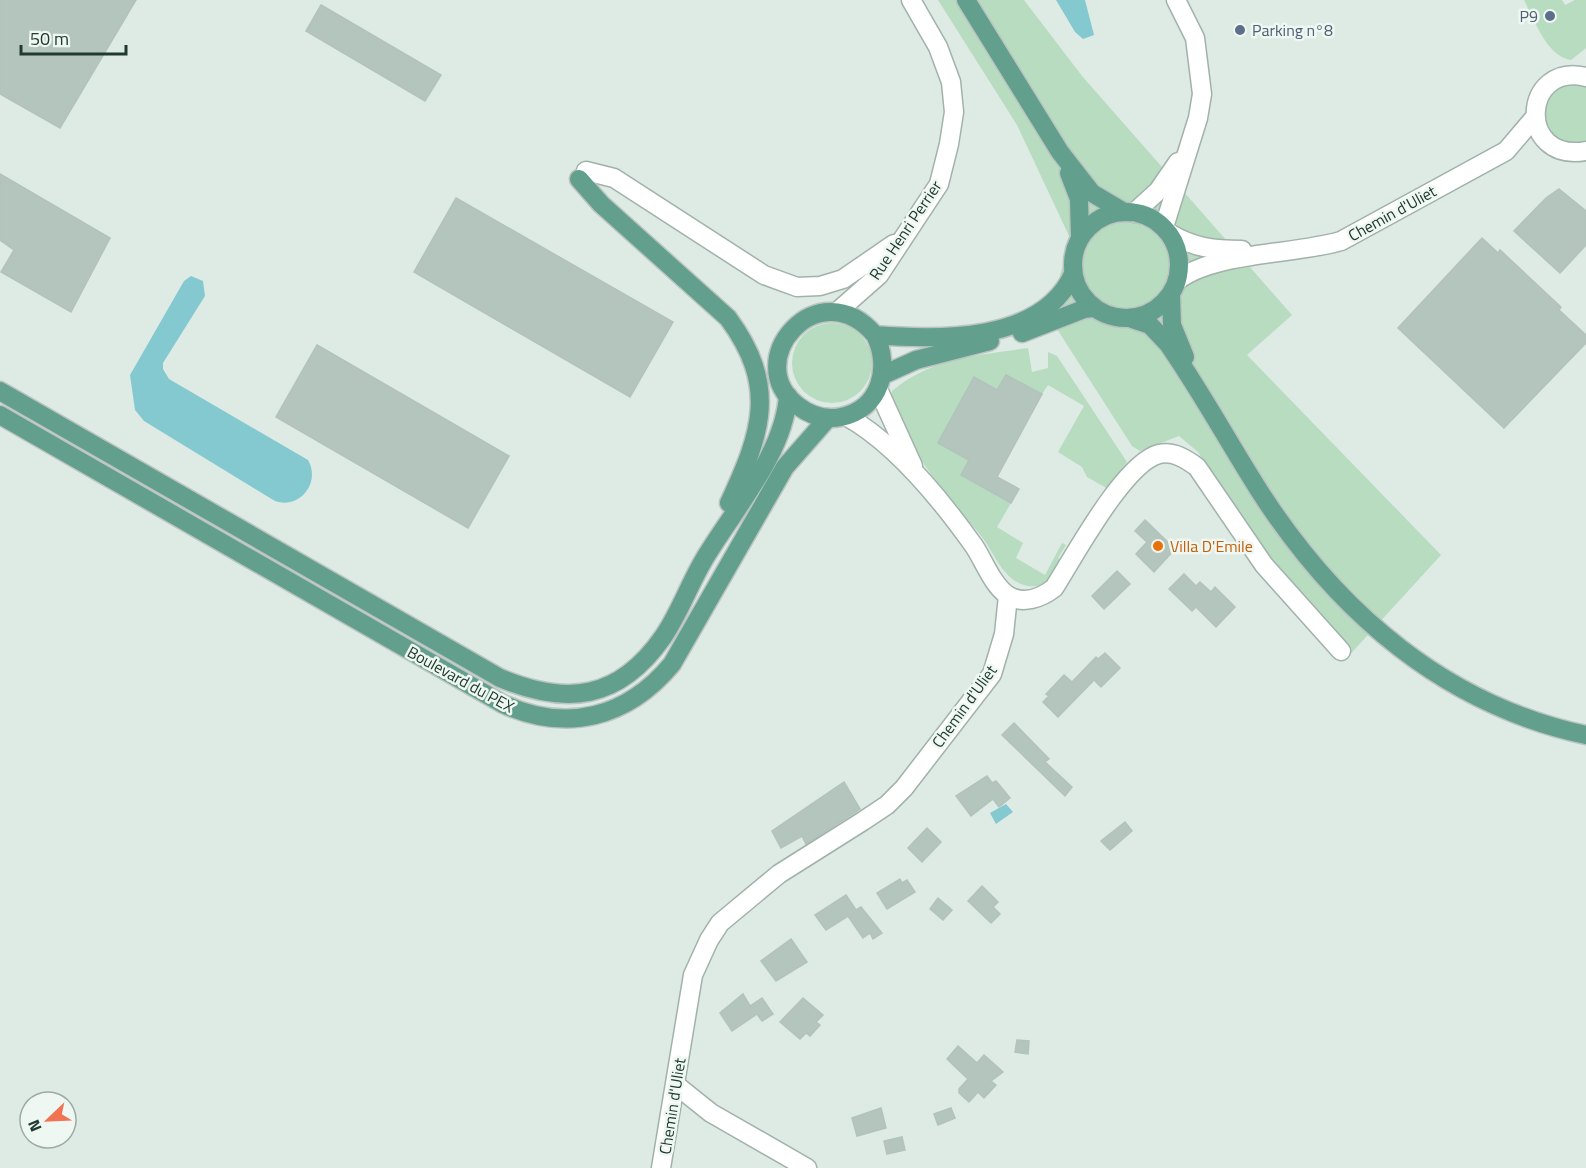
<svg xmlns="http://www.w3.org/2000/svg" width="1586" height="1168" viewBox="0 0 1586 1168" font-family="'Titillium Web',sans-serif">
<rect width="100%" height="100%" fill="#deeae4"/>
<g fill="#b7dcbf">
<polygon points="938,0 1024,0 1082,76 1292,315 1247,355 1441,555 1345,660 1266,559 1198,452 1179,436 1140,451 1132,446 1041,304 1057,287 1070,238 1017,125"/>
<path d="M1524 0H1562L1565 5 1575 0H1586V48L1571 60C1547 57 1534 19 1524 0Z"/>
<path d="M1576 83 1586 86V143C1537 152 1525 90 1576 83Z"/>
<circle cx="832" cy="363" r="40"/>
<path d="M1028 348 1032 372 1048 368V352L1057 356 1127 462 1108 489 1087 477 1082 467 1058 452 1084 406 1048 385 1042 394 1006 375 997 390 975 378 939 443 959 455 971 457 961 475 1011 503 997 527 1023 543 1016 558 1045 575 1062 543 1066 545 1058 558 1063 561C1053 575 1044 591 1024 585 1003 579 994 553 982 537 960 510 884 425 892 391 930 358 980 355 1028 348Z"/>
</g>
<g fill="#85c9d0">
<polygon points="1056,0 1085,0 1094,35 1083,39 1075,32"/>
<path d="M191 276 203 281 205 296 163 363V369L169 379 308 460C321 482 300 510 275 501L144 421 135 410 130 375 184 281Z"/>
<polygon points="1006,804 1013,812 996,824 990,813"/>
</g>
<g fill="#b4c5bd" stroke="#b1c3bb" stroke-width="1.5">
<polygon points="0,0 136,0 60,128 0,94"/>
<polygon points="321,5 441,75 425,101 306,31"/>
<polygon points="0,174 110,238 71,312 1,272 14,250 0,240"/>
<polygon points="1559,189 1586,211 1586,245 1560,273 1514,231 1546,198"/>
<polygon points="456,198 673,322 630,397 414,272"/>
<polygon points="1482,238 1498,253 1500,250 1561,307 1559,310 1586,335 1586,343 1504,428 1398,328"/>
<polygon points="317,345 509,456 468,528 276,417"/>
<polygon points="1006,375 1042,394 997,477 1019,489 1011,503 961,475 969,460 938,443 974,377 997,390"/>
<polygon points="1145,520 1175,549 1154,572 1136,554 1147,542 1135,531"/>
<polygon points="1117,571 1130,584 1104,609 1092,596"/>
<polygon points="1184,574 1196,586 1200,582 1211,592 1215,587 1235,607 1216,627 1196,607 1192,611 1169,589"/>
<polygon points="1105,653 1120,668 1101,687 1094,680 1058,717 1043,702 1049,696 1046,694 1064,675 1072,682 1096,657 1098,659"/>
<polygon points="1014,723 1049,759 1045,762 1072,787 1065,796 1002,735"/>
<polygon points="987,776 992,783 996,781 1010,798 999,807 993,799 971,816 956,796"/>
<polygon points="844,782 860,809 806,844 802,836 781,848 772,831"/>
<polygon points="1125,822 1132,831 1110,850 1101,841"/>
<polygon points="927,828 941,842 922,862 908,848"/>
<polygon points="900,879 902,883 907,880 915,892 887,909 877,893"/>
<polygon points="982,886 998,902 993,907 1000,914 991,923 968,901"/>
<polygon points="846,895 856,910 861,907 882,933 873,939 870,933 863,938 848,916 826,930 815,915"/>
<polygon points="938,898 952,910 943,920 930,909"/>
<polygon points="791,939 807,962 776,981 761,961"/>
<polygon points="743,994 750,1006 762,998 773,1014 762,1021 757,1014 732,1031 720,1013"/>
<polygon points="803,998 823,1015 816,1022 820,1025 810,1036 806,1033 800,1039 780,1022"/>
<polygon points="1017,1040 1029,1041 1028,1054 1015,1052"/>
<polygon points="958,1046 977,1063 984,1055 1003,1072 991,1081 996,1085 984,1098 978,1092 969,1102 959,1093 959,1089 968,1079 947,1059"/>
<polygon points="881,1108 886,1128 857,1136 852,1118"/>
<polygon points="951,1108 955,1118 938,1125 934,1114"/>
<polygon points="902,1137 905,1150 887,1154 884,1141"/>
</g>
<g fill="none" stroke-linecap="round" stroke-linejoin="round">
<defs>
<g id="minor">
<path d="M1586 77C1522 61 1516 163 1586 151"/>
<polyline points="586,171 614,178 764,275 797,287 820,286 843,279 894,244"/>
<polyline points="1134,213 1158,191 1178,162"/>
<polyline points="1164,227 1198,118 1202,94 1195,38 1176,0"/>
<path d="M1169 233C1194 248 1214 250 1242 250"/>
<path d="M1178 280C1215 252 1293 255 1341 241L1506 151 1535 117"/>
<polyline points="837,312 879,275 939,184 949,144 954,112 951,82 938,47 911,0"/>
<polyline points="878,389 913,466"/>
<path d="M846 416C895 443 942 501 974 546 984 561 992 584 1007 595 1023 605 1041 598 1054 588 1074 557 1124 463 1159 454 1174 451 1186 459 1197 467L1264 565 1341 651"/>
<polyline points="676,1085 711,1113 807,1168"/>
<polyline points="661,1168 693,975 709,940 720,923 779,874 863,821 887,805 904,788 992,674 1004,634 1008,596"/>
</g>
<g id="major">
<polyline points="966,0 1060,152 1092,193 1124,212"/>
<polyline points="1069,173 1079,199 1080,237"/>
<path d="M579 179 601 204 728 318C778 386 762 432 729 503"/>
<circle cx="1126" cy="265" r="53"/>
<polyline points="1171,294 1172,325 1185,357"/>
<path d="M1132 319 1150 325 1168 344C1202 393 1230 445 1262 495 1339 613 1445 705 1586 735"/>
<polyline points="1022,333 1084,309 1093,308"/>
<path d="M875 335C891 367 881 409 841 417 826 420 811 416 798 406 739 362 818 269 875 335 938 340 1042 343 1073 274"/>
<polyline points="883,375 916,360 990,341"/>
<path d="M0 391 500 678C567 706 619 700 663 637 681 611 691 579 708 553 737 506 784 452 788 396"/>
<path d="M0 415 503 704C567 733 627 718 672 664L785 467 828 418"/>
</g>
</defs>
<use href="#minor" stroke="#a1b2ab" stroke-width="21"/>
<use href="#major" stroke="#bcc4c1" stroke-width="21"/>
<use href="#minor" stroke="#fff" stroke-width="18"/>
<use href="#major" stroke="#62a08d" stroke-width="18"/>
</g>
<g fill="#5c6f8a" stroke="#eff7f2" stroke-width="2">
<circle cx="1550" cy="16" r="6"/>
<circle cx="1240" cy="30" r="6"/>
</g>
<circle fill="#e8710a" stroke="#eff7f2" stroke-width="2" cx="1158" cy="546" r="6"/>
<g text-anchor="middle" stroke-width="5" stroke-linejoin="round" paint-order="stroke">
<g font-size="16" fill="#4e5e75" stroke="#eff7f2" text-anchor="end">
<text x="1538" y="22">P9</text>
<text x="1252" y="36" text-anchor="start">Parking n°8</text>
</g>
<g font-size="16" fill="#203a31" stroke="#eff7f2">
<text transform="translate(1392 213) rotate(-29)" y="6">Chemin d'Uliet</text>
<text transform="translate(905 230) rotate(-56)" y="6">Rue Henri Perrier</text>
<text transform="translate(461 679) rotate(29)" y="6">Boulevard du PEX</text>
<text transform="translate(964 706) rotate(-54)" y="6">Chemin d'Uliet</text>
<text transform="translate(672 1106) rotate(-81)" y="6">Chemin d'Uliet</text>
</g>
<g font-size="16" fill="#c56008" stroke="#eff7f2" text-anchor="start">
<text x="1170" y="552">Villa D'Emile</text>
</g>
</g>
<g transform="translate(48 1120) rotate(247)"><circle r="28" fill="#eff7f2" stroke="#9caba5" stroke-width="1.5"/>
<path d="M0-4.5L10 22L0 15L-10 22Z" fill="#f27254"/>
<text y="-9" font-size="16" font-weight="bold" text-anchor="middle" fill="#203a31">N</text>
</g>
<path d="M21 45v9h105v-9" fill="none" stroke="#203a31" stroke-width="3"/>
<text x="30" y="45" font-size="18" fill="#203a31" stroke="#eff7f2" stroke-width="4.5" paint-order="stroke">50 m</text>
</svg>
